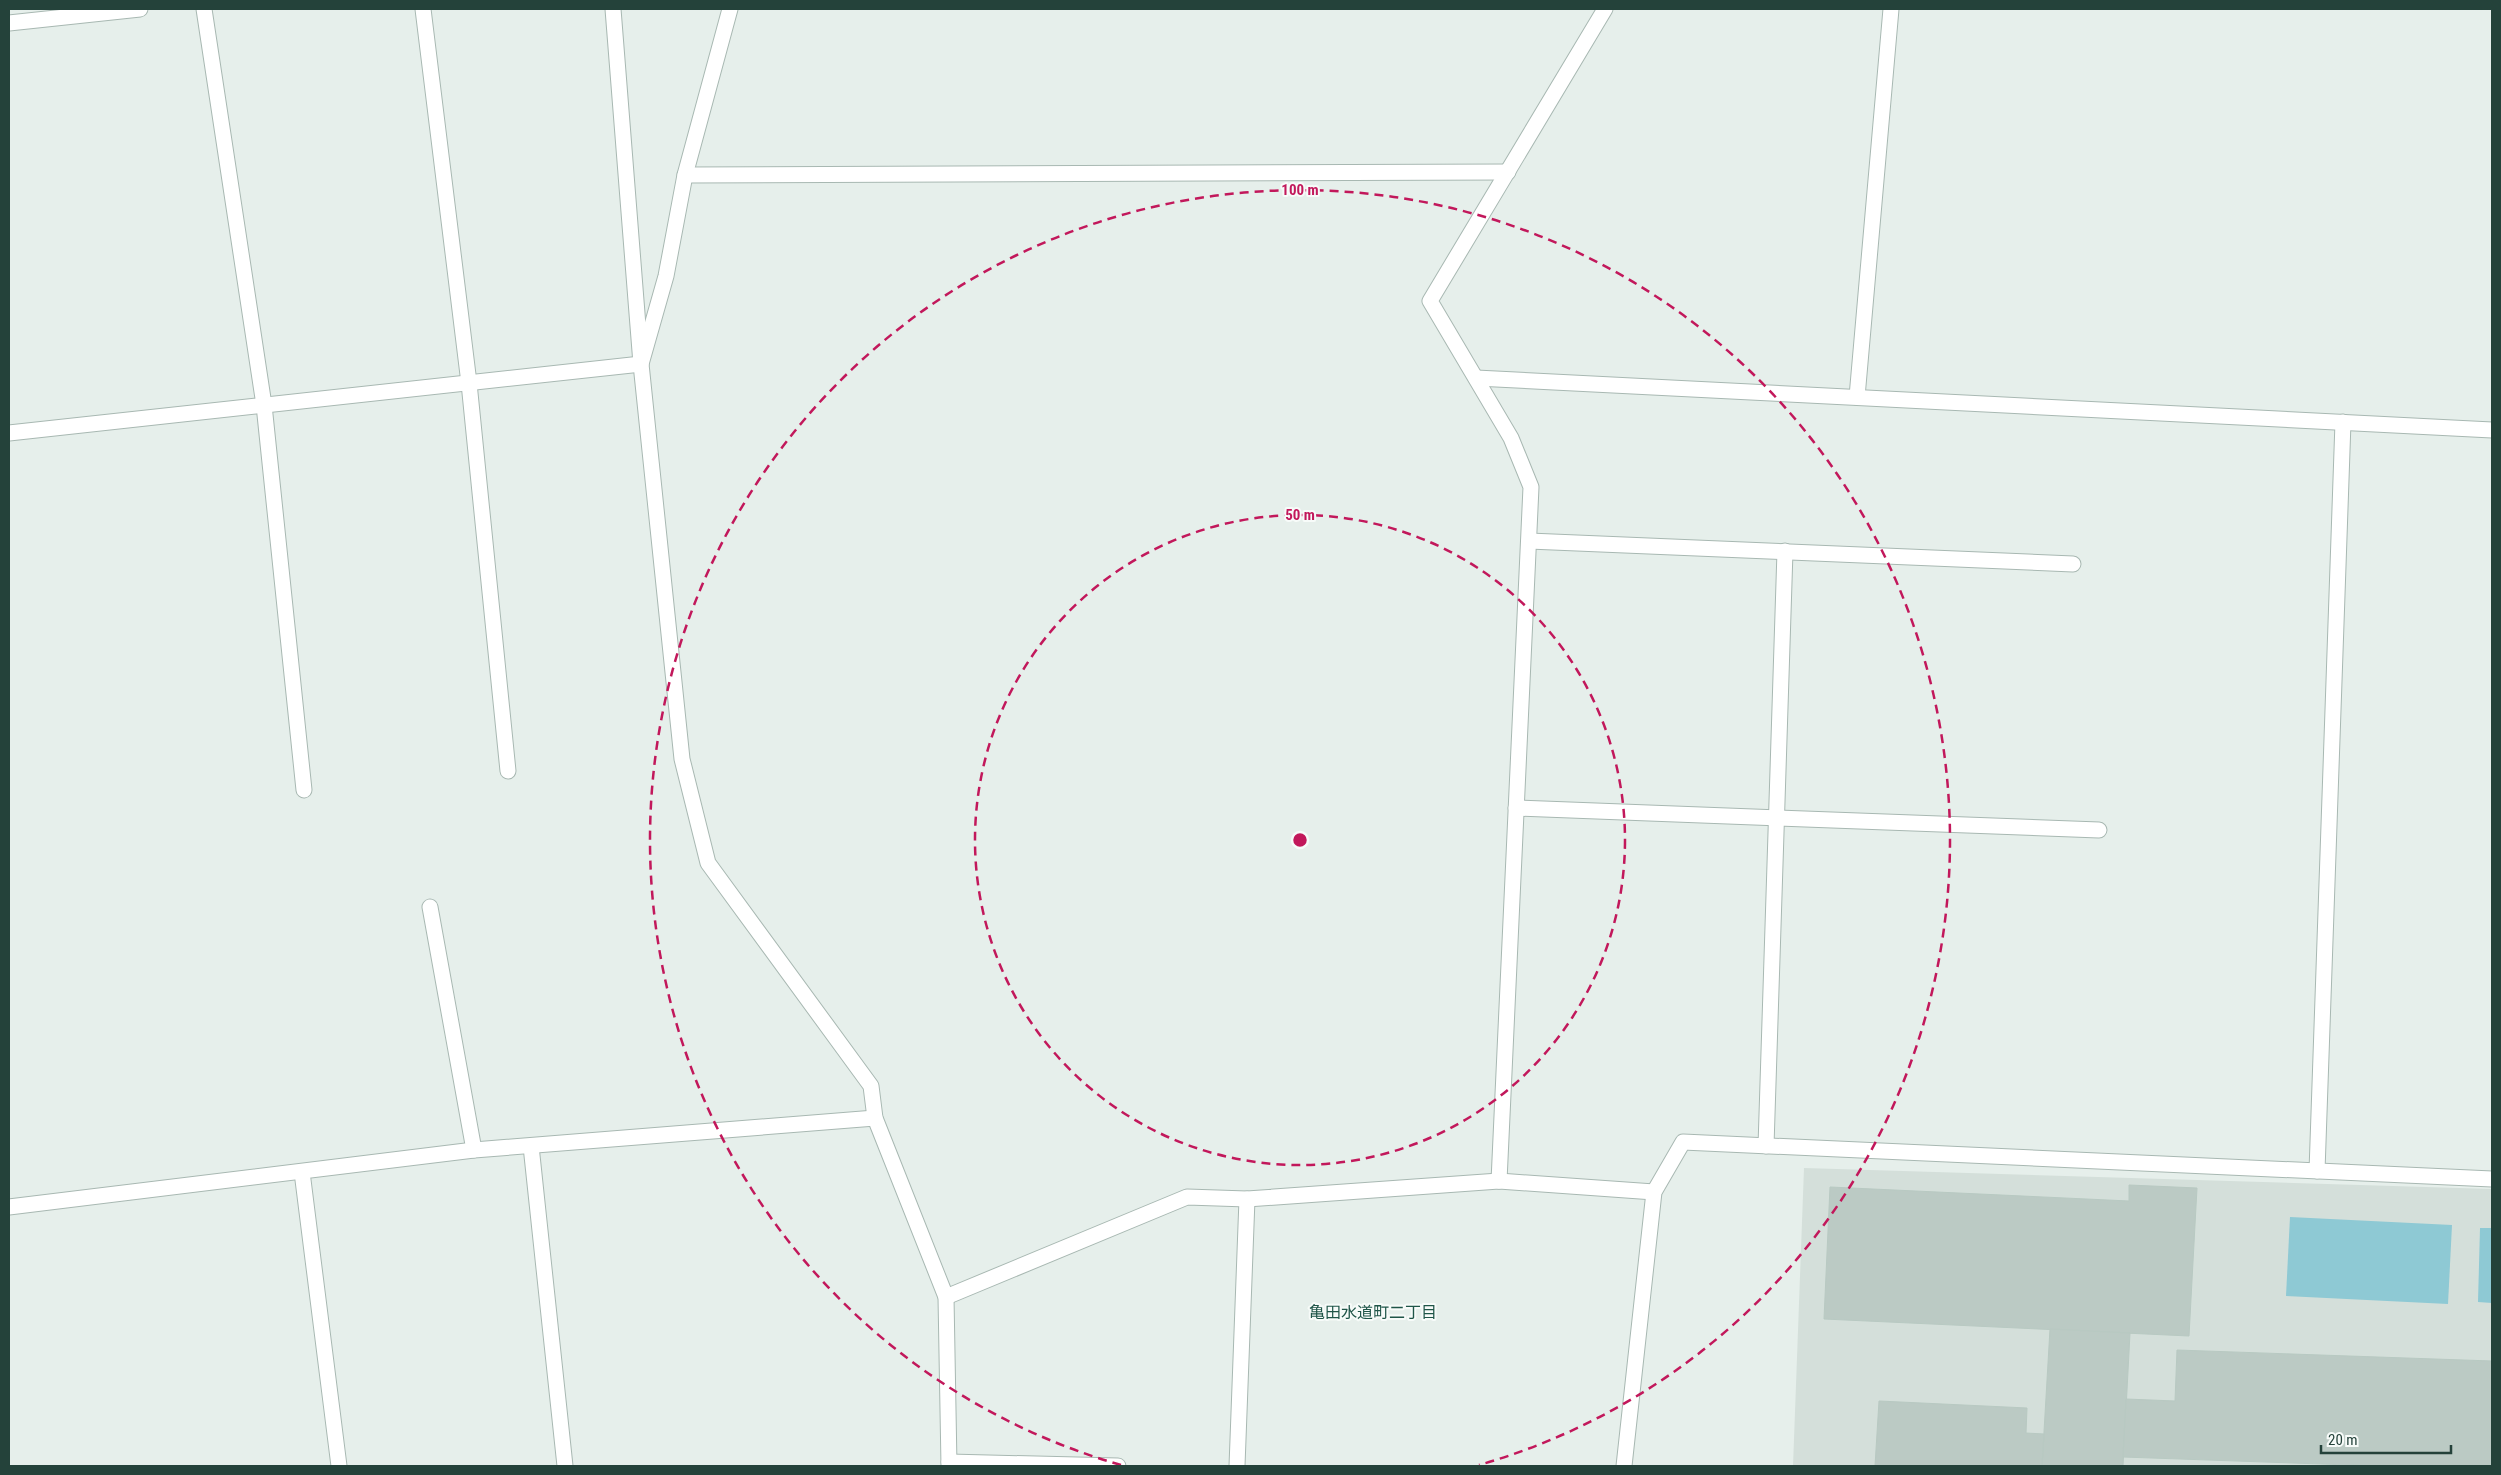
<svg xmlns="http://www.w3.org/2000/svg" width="2501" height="1475" viewBox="0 0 2501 1475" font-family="'Roboto Condensed','Noto Sans JP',sans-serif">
<rect width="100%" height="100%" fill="#e6efeb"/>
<polygon fill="#d4dfda" points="1804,1168 2492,1189 2492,1466 1793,1466"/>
<g fill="#8ec9d4">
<polygon points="2290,1217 2452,1225 2448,1304 2286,1296"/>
<polygon points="2480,1228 2492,1228 2492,1303 2478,1302"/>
</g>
<g fill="#bbcac4" stroke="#b8c9c2">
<polygon points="2129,1185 2197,1188 2189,1336 1824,1319 1830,1187 2129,1201"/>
<polygon points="2050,1329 2130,1333 2123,1466 2042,1466"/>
<polygon points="2177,1350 2492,1361 2492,1466 2377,1466 2123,1457 2126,1399 2175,1401"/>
<polygon points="1879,1401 2027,1408 2026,1433 2044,1434 2042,1466 1875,1466"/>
</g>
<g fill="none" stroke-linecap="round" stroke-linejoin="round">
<defs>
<g id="minor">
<polyline points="204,9 264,405 304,790"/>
<polyline points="423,9 469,383 508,771"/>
<polyline points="613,9 641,364 682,759 708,863 871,1086 875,1118 946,1297 949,1466"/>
<polyline points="9,23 140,9"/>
<polyline points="685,175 1508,172"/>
<polyline points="1476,378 2492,430"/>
<polyline points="1857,397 1891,9"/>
<polyline points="9,433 641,364 666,276 685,175 730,9"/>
<polyline points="1529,541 2073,564"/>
<polyline points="1516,808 2099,830"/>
<polyline points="430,907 474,1150"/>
<polyline points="531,1146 565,1466"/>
<polyline points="1766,1146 1785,551"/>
<polyline points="2317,1171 2343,422"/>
<polyline points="302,1172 339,1466"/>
<polyline points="1499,1181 1531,487 1511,438 1430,301 1605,9"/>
<polyline points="9,1207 474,1150 875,1118"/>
<polyline points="946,1297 1187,1197 1247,1199 1499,1181 1654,1192"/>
<polyline points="949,1462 1118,1466"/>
<polyline points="1237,1466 1247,1199"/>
<polyline points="1624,1466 1654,1192 1683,1142 2492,1179"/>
</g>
</defs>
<use href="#minor" stroke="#a8b8b2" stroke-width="17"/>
<use href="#minor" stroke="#fff" stroke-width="15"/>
</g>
<g fill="none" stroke="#c2185b" stroke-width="2.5" stroke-dasharray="9 6">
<circle cx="1300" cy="840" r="325"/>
<path d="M1121 1465A650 650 0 1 1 1479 1465"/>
</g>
<g text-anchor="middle" stroke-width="4" stroke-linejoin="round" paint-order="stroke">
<g font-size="16" fill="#1f5548" stroke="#f7fbf9">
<text x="1373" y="1318">亀田水道町二丁目</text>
</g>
</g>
<circle cx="1300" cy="840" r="8" fill="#c2185b" stroke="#f7fbf9" stroke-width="2.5"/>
<g font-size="15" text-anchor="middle" font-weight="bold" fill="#c2185b" stroke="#f7fbf9" stroke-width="4" stroke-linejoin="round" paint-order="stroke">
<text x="1300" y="195">100 m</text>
<text x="1300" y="520">50 m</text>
</g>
<rect width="2501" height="1475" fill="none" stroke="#24423a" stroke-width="20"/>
<path d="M2321 1445v8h130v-8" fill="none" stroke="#24423a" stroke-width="2.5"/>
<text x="2328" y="1445" font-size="15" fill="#24423a" stroke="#f7fbf9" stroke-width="4" paint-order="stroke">20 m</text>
</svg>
